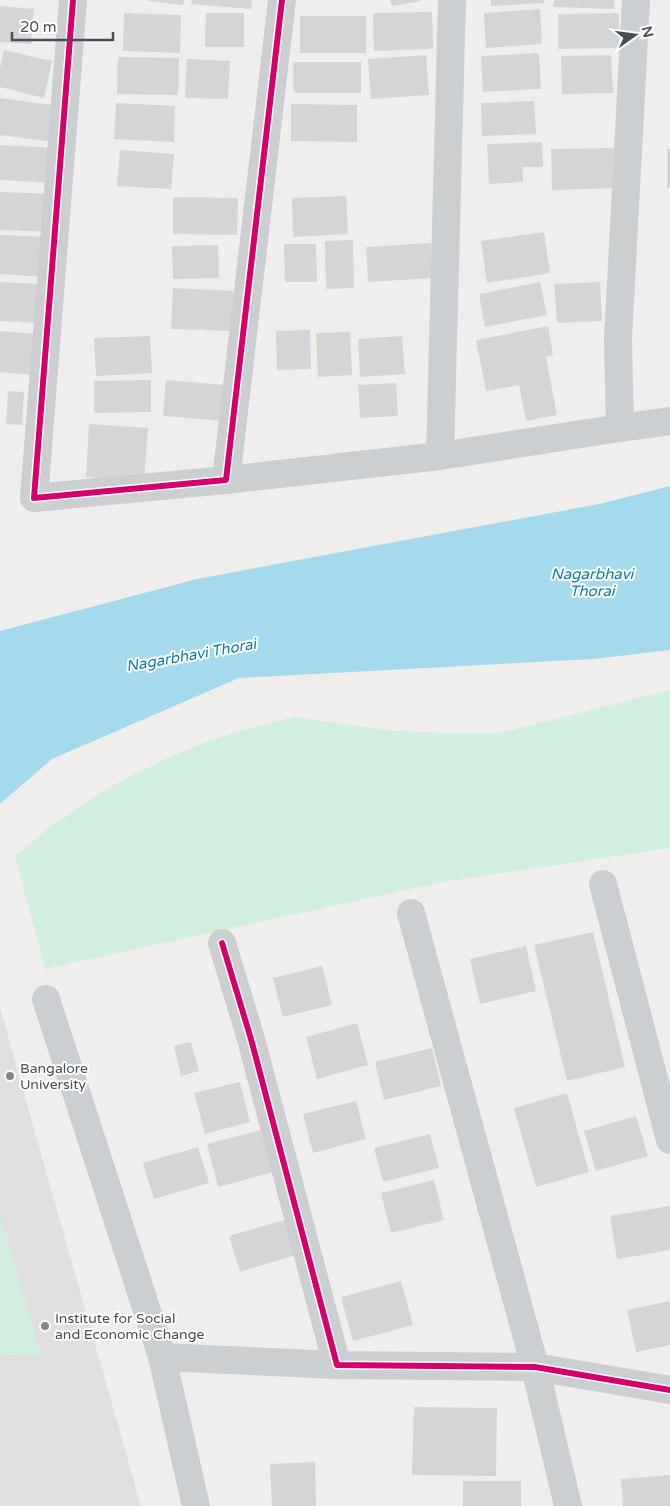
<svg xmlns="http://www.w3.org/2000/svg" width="670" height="1506" viewBox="0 0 670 1506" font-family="'Varela Round',sans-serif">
<rect width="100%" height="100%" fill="#efeeed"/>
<polygon fill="#e1dfdf" points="0,1007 39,1147 141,1506 0,1506"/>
<g fill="#d1efde">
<polygon points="670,690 670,848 442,882 45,969 15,856 51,826 89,800 130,776 172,756 211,740 251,728 292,717 388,730 444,733 500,733"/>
<polygon points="0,1215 41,1356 0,1355"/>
</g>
<polygon fill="#a5daed" points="670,486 670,650 594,659 239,678 52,759 0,804 0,631 197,579 599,504"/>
<g fill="#d4d5d6">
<polygon points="149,0 184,0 183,5 149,1"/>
<polygon points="192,0 252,0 251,9 191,4"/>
<polygon points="390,0 420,0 421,1 392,6"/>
<polygon points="491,0 544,0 544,3 491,6"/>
<polygon points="554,0 614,0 614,9 553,7"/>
<polygon points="0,6 34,9 31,44 0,42"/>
<polygon points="540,9 542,44 486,48 484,13"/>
<polygon points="432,12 433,49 374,51 373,13"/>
<polygon points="124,13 181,15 180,53 123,51"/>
<polygon points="206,13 244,13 244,47 205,47"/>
<polygon points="619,13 619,48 558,49 558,14"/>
<rect x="300" y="16" width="66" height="37"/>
<polygon points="4,50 52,61 44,98 0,87 0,68"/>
<polygon points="539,53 541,89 483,92 481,56"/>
<polygon points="426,55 429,95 371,99 368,59"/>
<polygon points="611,55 613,93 562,94 561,56"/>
<polygon points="118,57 179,58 178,95 117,94"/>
<polygon points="187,59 230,61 228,99 185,98"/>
<polygon points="293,62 361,62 361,93 294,93"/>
<polygon points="0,98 59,106 54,142 0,135"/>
<polygon points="534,101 536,134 482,136 481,103"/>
<polygon points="116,103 175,106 174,142 114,139"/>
<polygon points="291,104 357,105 357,142 291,141"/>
<polygon points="542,142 543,167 522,167 523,182 489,184 487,144"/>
<polygon points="0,145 57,148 55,183 0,180"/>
<polygon points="618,148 619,188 552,190 551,149"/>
<rect x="667" y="149" width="3" height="39"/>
<polygon points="120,150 174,154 171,189 117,186"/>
<polygon points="0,192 52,194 51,232 0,230"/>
<polygon points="346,196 348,234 293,237 292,198"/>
<polygon points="173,197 238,198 237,235 173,234"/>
<polygon points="544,232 550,273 487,283 481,241"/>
<polygon points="0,235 49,237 46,277 0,274"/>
<polygon points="353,240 354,288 326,289 325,241"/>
<polygon points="431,243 433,278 368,282 366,247"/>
<polygon points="284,244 316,244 317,282 285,282"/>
<polygon points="218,245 219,278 173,279 172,246"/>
<polygon points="0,282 41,284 39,323 0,321"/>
<polygon points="540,282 547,315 485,327 479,294"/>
<polygon points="600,282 602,321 557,323 554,284"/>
<polygon points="173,288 233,291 232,331 171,329"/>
<polygon points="548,326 553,355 546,357 557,415 526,421 519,385 486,391 476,340"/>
<polygon points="310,330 311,369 277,370 276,331"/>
<polygon points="0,331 37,334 35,375 0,372"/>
<polygon points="350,332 352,375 318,377 316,333"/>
<polygon points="150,336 152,373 96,376 94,338"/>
<polygon points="402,336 405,374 360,377 358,339"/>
<polygon points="151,380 151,412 94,413 94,381"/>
<polygon points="166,380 226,385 223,421 163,416"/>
<polygon points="396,383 398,416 360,418 358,385"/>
<polygon points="8,391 24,392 22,425 6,424"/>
<polygon points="89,424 148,428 144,481 86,477"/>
<polygon points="593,932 625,1067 567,1081 534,945"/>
<polygon points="526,946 536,991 480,1004 470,959"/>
<polygon points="322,966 332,1005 283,1017 273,978"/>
<polygon points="357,1023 368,1065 317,1079 306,1037"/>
<polygon points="191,1042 199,1071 181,1076 174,1046"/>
<polygon points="432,1048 441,1086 384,1100 375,1062"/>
<polygon points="240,1082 250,1122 205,1134 194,1093"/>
<polygon points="567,1093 589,1172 536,1187 514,1108"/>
<polygon points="356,1101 366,1139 313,1153 303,1114"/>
<polygon points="636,1116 648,1156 596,1171 584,1131"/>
<polygon points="262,1130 274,1172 218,1187 207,1144"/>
<polygon points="430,1134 439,1168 383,1182 374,1148"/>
<polygon points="198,1147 209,1183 154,1199 143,1163"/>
<polygon points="434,1180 444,1220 391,1233 381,1193"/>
<polygon points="670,1206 670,1250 617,1259 610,1216"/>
<polygon points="291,1218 302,1253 240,1272 229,1236"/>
<polygon points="401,1281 413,1325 353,1341 341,1297"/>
<polygon points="670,1301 670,1345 636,1352 627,1310"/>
<polygon points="414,1407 497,1408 496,1476 412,1475"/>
<polygon points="315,1462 316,1506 272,1506 270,1464"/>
<polygon points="670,1475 670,1506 623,1506 621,1479"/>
<rect x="463" y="1481" width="58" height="25"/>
</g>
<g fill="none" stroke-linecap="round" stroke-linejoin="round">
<g stroke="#cccfd1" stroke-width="28">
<polyline points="73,0 34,498 226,480 282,0"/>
<polyline points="620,428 670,421"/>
<polyline points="440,456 620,428 618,339 636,0"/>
<polyline points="226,480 440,456 452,0"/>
<polyline points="603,884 670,1140"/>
<polyline points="411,913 535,1367 568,1506"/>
<polyline points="222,943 251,1039 337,1365 535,1367 670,1390"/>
<polyline points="46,999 162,1357 196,1506"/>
<polyline points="162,1357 337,1365"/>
</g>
<defs>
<g id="cycleway">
<polyline points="73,0 34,498 226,480 282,0"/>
<polyline points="222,943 251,1039 337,1365 535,1367 670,1390"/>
</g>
</defs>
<use href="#cycleway" stroke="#fff" stroke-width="9"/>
<use href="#cycleway" stroke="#d6006c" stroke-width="6"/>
</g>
<g fill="#80878d" stroke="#fff" stroke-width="2">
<circle cx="10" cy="1076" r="5"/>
<circle cx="45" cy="1326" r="5"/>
</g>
<g text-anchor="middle" stroke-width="4" stroke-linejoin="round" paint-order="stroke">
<g font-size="14" fill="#454f5a" stroke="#fff" text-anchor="start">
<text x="20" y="1073">Bangalore<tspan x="20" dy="16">University</tspan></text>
<text x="55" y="1323">Institute for Social<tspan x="55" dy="16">and Economic Change</tspan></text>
</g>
<g font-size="15" font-style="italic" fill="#097da9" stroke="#fff">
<text x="592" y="579">Nagarbhavi<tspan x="592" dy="17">Thorai</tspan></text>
<text transform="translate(191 655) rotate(-10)" y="5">Nagarbhavi Thorai</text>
</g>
</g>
<g transform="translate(635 35) rotate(76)" stroke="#ffffff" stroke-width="4" paint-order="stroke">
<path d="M0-4L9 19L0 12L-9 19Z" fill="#454f5a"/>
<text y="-8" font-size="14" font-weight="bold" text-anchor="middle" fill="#454f5a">N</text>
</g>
<path d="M12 32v8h101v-8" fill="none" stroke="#454f5a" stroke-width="2.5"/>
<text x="20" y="32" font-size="15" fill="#454f5a" stroke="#ffffff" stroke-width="4" paint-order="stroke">20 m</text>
</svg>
